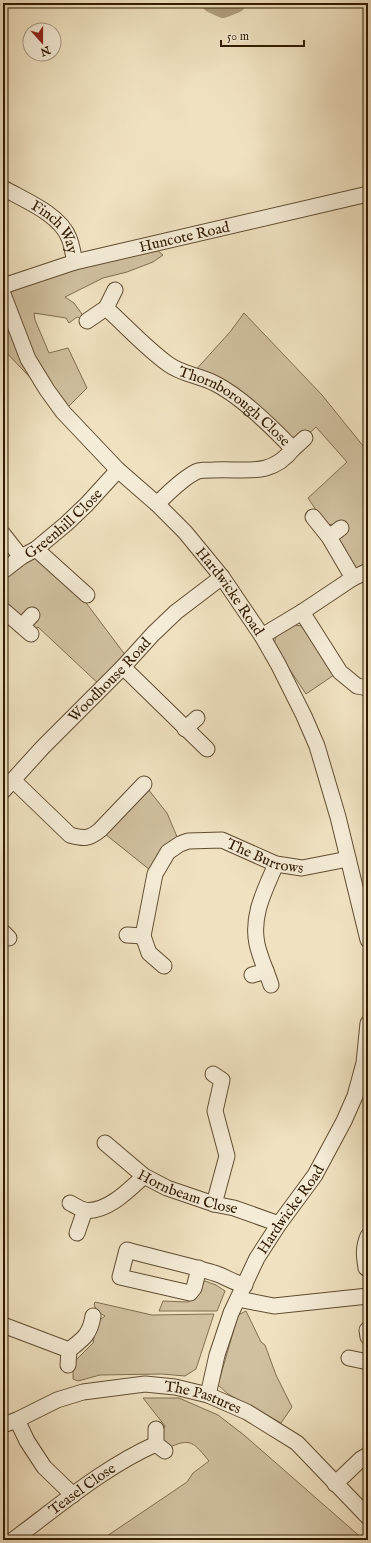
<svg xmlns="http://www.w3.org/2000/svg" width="371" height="1543" viewBox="0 0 371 1543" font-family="'IM FELL English',serif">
<rect width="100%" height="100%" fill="#f0e2c1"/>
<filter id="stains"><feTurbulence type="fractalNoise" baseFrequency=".005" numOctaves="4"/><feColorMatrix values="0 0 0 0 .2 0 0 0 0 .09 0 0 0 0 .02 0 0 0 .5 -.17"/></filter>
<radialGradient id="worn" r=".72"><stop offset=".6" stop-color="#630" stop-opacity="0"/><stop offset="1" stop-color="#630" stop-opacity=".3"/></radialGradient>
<g fill="#d0c0a0" stroke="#806e50">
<polygon points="151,245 163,255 153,262 127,272 103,278 65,297 74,303 87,321 77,317 69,323 66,318 34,313 35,320 49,353 68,348 87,388 63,412 3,349 3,286"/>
<polygon points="244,313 322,395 368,452 368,571 353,578 329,537 338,524 326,525 308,498 347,462 316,427 293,449 277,431 192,374 230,332"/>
<polygon points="36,549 84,600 129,660 102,687 38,627 31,634 3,610 3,571"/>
<polygon points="293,625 303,626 334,675 306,694 274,646 276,635"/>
<polygon points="144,784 167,813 180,844 155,874 100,830"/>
<polygon points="205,1281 216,1285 225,1291 217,1311 159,1311 163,1301 188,1302 196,1297 199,1284"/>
<polygon points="95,1302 152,1315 214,1314 196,1369 185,1376 162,1374 100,1375 78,1381 73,1379 73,1363 93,1343 97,1322 105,1316 98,1312 94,1305"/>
<polygon points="246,1311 261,1342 265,1345 276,1375 292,1407 281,1423 228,1394 218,1385 238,1315"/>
<path d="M143 1398H179L218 1415 244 1435 364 1540H101L187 1482 193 1473 209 1461C194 1443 191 1437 168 1448L159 1441 165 1426Z"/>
</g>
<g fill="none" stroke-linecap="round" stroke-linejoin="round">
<polyline stroke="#af9e80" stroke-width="20" points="212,3 223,8 236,3"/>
<defs>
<g id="minor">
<path id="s1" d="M3 188C24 200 60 214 69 238 72 245 73 254 75 262"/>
<path id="s2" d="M3 286 75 262 368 194"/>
<path id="s3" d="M115 290 106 308C126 326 146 348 168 364 181 374 201 376 216 384 243 398 272 427 293 449 270 478 246 468 213 470 209 470 202 470 198 471 185 476 167 494 157 504"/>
<path id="s4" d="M3 294 28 359 47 390 63 412 118 470 157 504 185 532 222 577 262 636 278 664 304 716 317 746 338 817 368 940"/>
<polyline points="87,321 106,308"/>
<polyline points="293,449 305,438"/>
<polyline points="3,534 21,557"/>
<polyline points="329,537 341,528"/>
<polyline points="36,549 87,595"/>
<path id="s5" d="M3 571 21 557 36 549 66 524 87 504 118 470"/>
<polyline points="353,578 368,571"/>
<polyline points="3,610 31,634"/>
<polyline points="302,612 340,672 357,686 368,688"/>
<polyline points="22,626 32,615"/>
<polyline points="262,636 302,612 353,578 329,537 313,517"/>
<polyline points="123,667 207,749"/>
<polyline points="185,729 197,718"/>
<path d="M13 780 70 835C84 839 89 839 100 830L144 784"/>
<path id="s6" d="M3 791 43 747 123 667 153 634 176 612 222 577"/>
<polyline points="3,932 9,938"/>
<polyline points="127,935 143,936"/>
<path id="s7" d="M164 966 149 953 143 936 155 874 168 852 180 844 188 841 222 840 276 864 302 868 348 859"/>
<polyline points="252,975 266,971"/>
<path d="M271 985C267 972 260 958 257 944 251 915 265 890 276 864"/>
<polyline points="213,1074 222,1080 215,1111 227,1156 214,1204"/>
<path id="s8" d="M105 1143 144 1176 167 1188 214 1204 234 1208 279 1224"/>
<path d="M70 1203C74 1205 80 1209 84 1210 106 1214 130 1189 144 1176"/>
<polyline points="77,1233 85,1210"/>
<path d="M199 1268 194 1288 190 1293 120 1277 127 1250C155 1258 185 1264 214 1273 225 1276 233 1283 245 1285"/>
<path d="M366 1268C364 1256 363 1248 368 1236"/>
<polyline points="238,1299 274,1306 368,1296"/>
<path d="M3 1325 69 1350C83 1339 90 1335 93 1316"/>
<polyline points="367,1330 368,1337"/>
<polyline points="349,1358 368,1362"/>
<polyline points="68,1365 69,1350"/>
<path id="s9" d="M208 1395 217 1355 231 1313 257 1258 279 1224 315 1175 344 1121 355 1096 364 1063 368 1023"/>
<polyline points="17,1420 27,1441 44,1467 73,1495"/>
<path id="s10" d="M3 1425 17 1420 57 1400 83 1392 145 1384 175 1387 208 1395 247 1412 297 1443 368 1517"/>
<polyline points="156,1429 156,1444 165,1451"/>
<polyline points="335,1484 361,1459 368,1455"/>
<path id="s11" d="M13 1540C59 1506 104 1467 156 1444"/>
</g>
</defs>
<use href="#minor" stroke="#614d31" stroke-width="17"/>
<use href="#minor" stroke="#f5ecd7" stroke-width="15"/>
</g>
<g text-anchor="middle" stroke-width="3" stroke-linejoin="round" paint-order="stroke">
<g font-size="15" fill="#311b01" stroke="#f5ecd7">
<text dy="5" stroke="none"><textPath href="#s1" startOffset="67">Finch Way</textPath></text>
<text dy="5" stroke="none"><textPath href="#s2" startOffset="188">Huncote Road</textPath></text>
<text dy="5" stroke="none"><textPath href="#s3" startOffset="183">Thornborough Close</textPath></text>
<text dy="5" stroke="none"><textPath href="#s5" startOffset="77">Greenhill Close</textPath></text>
<text dy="5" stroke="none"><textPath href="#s4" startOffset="379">Hardwicke Road</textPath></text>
<text dy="5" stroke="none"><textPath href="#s6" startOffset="154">Woodhouse Road</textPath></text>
<text dy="5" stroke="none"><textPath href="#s7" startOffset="230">The Burrows</textPath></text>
<text dy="5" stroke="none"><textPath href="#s8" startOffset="98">Hornbeam Close</textPath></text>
<text dy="5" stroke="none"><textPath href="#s9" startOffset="205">Hardwicke Road</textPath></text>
<text dy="5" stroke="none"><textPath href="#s10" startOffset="209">The Pastures</textPath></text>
<text dy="5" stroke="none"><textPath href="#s11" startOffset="86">Teasel Close</textPath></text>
</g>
</g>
<rect width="371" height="1543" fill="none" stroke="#f0e2c1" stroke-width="16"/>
<rect x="4" y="4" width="363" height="1535" fill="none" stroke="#311b01" stroke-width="2"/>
<rect x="8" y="8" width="355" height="1527" fill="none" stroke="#311b01"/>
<g transform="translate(42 42) rotate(159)"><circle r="19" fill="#f5ecd7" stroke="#a79881"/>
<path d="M0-3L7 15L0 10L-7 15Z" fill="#8f2418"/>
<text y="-6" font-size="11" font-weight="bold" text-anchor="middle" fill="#311b01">N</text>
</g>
<path d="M221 40v6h83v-6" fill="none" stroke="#311b01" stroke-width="2"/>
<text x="227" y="40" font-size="12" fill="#311b01" stroke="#f5ecd7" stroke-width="3" paint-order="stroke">50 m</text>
<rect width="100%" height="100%" filter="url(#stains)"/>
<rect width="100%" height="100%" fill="url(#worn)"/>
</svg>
